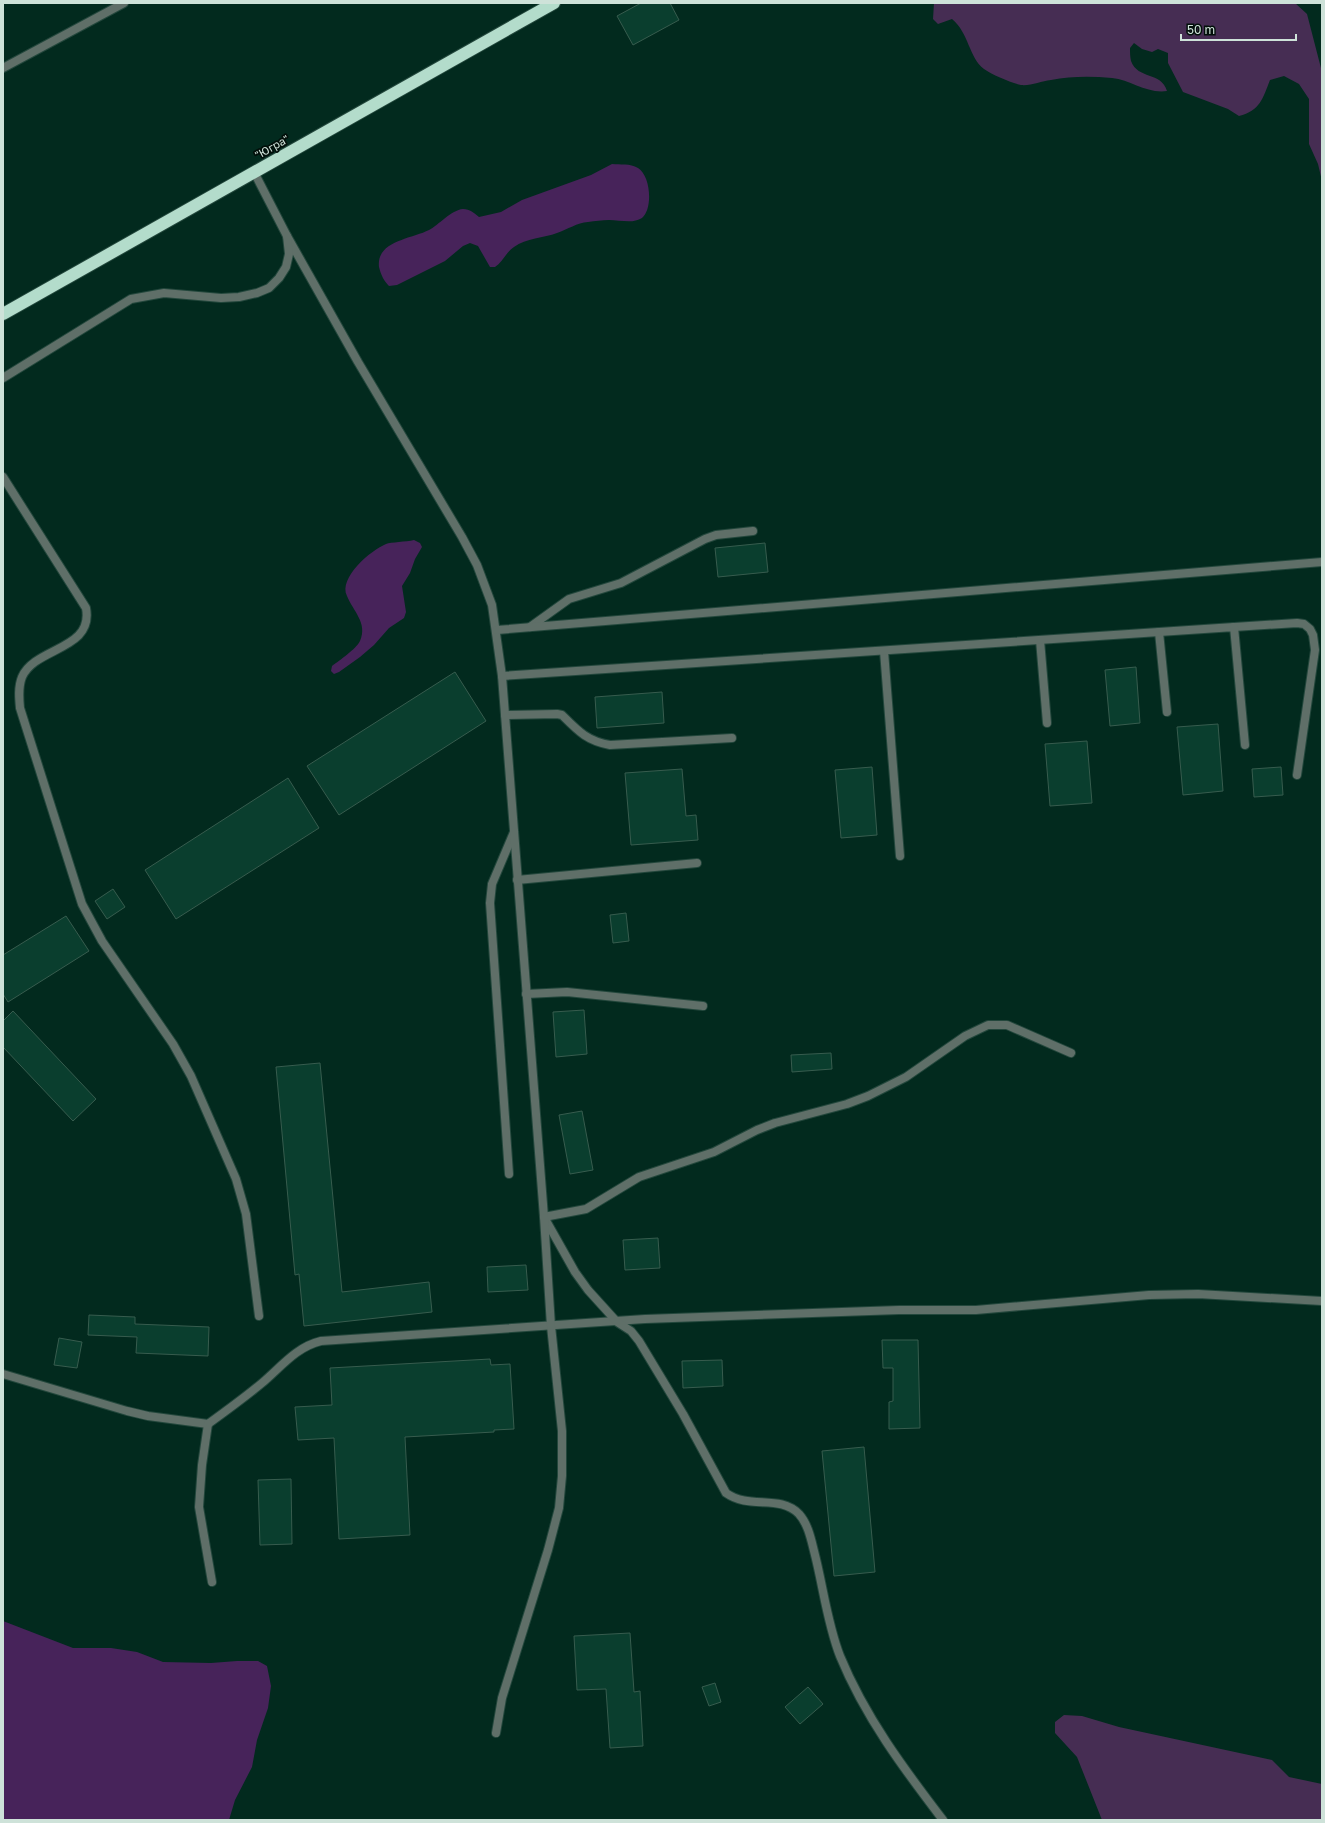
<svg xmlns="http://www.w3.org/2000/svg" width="1325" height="1823" viewBox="0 0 1325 1823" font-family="'Golos Text',sans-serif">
<rect width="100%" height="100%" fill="#022a1e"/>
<g fill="#462d53">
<path d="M934 3H1295L1307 14 1322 72V181L1318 164 1309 144V99L1299 84 1284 76 1270 80C1263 98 1260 111 1239 116L1228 109 1183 92 1168 63V53L1158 49 1152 52 1142 49 1134 43 1130 48C1130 52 1130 57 1131 61 1138 80 1161 71 1167 91 1147 94 1131 80 1112 78 1091 76 1071 76 1051 80 1041 81 1031 86 1021 85 1012 83 992 75 984 69 969 58 969 33 952 19L938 24 933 19Z"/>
<polygon points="1064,1715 1082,1716 1119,1727 1272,1760 1289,1777 1322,1784 1322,1820 1102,1820 1077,1757 1055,1733 1055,1722"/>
</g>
<g fill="#47235a">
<path d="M612 164C620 165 630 163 638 168 651 176 653 209 642 218 633 224 620 220 609 220 602 220 595 221 588 222 577 223 568 229 557 233 544 238 526 238 514 247 506 252 503 262 495 267H490L478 246 470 243 463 246 445 261 397 285 389 286C384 281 381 275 379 267 376 241 411 239 429 230 439 225 451 210 463 209 470 209 474 213 479 217L501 212 522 200 591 175Z"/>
<path d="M414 540 420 543 422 547 415 559 410 573 402 586 406 612 404 618 389 628 374 645 360 657 339 672 334 674 331 671 332 666C340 660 356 649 360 641 368 623 353 611 347 596 338 578 371 550 386 544 391 542 406 542 414 540Z"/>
<polygon points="3,1621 73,1648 111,1648 137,1652 163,1662 211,1663 237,1661 258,1661 267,1666 271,1686 268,1708 257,1740 252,1767 235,1800 229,1820 3,1820"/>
</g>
<g fill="#0a3e2e" stroke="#375c4e">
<polygon points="641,3 670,3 679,20 633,45 617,16"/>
<polygon points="765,543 768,572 718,577 715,548"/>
<polygon points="1136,667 1140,723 1110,726 1105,670"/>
<polygon points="455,672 486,721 339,815 307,766"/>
<polygon points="662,692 664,723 597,728 595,697"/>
<polygon points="1218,724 1223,791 1183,795 1177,727"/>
<polygon points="1087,741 1092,803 1050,806 1045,744"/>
<polygon points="872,767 877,835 841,838 835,770"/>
<polygon points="1281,767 1283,795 1254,797 1252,769"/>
<polygon points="682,769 686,816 696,815 698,840 631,845 625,773"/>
<polygon points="288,778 319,828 176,919 145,870"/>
<polygon points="113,889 125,907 107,919 95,901"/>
<polygon points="626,913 629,941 613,943 610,915"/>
<polygon points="66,916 89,951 8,1002 3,994 3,955"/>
<polygon points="584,1010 587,1054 556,1057 553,1012"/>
<polygon points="13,1011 96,1099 73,1121 3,1047 3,1021"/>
<polygon points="831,1053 832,1069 792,1072 791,1055"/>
<polygon points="320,1063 342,1292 429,1282 432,1312 304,1326 299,1274 295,1275 276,1067"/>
<polygon points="582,1111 593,1170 570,1174 559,1115"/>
<polygon points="658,1238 660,1268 625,1270 623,1240"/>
<polygon points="526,1265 528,1290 488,1292 487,1267"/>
<polygon points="89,1315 135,1317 135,1324 209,1327 208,1356 136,1353 137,1337 88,1335"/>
<polygon points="59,1338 82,1342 77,1368 54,1365"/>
<polygon points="882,1340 918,1340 920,1428 889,1429 889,1402 893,1401 893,1368 883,1368"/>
<polygon points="490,1359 491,1365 510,1364 514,1429 494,1430 494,1432 405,1437 410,1535 339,1539 334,1438 298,1440 295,1407 332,1405 330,1368"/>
<polygon points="722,1360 723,1386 683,1388 682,1361"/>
<polygon points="864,1447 875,1572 834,1576 822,1451"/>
<polygon points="291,1479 292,1544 260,1545 258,1480"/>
<polygon points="630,1633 634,1692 640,1691 643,1746 610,1748 606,1689 577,1690 574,1636"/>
<polygon points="715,1683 721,1702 709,1706 702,1687"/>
<polygon points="808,1687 823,1704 800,1724 785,1707"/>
</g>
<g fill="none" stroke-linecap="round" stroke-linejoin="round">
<defs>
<g id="lane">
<path d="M3 477 86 608C94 650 35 647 22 677 18 687 19 698 20 708L82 904 102 941 173 1044 191 1076 236 1179 246 1214 259 1316"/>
<polyline points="530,627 569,599 621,583 705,539 716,535 753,531"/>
<polyline points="1234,627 1297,623 1304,624 1310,629 1313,635 1315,650 1297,775"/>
<polyline points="1159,632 1167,712"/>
<polyline points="1040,640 1047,723"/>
<polyline points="884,651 900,856"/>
<polyline points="502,676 1234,627 1245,745"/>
<path d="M505 715 557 714 562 715C578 731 587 741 610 745L732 738"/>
<polyline points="517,880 697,863"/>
<polyline points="526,994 567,992 703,1006"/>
<polyline points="509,1174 490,903 492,884 514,832"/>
<path d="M3 1374 127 1411 148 1416 208 1424C226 1411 244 1398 262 1383 281 1367 296 1347 321 1341L645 1319 899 1310H976L1149 1295 1198 1294 1322 1301"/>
<polyline points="208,1424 202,1465 199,1507 212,1582"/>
<polyline points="496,1733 502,1698 548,1550 559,1508 562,1476 562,1431 551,1326"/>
<path d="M943 1820C904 1769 865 1717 840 1656 827 1623 823 1585 814 1551 811 1539 808 1524 799 1514 779 1494 750 1510 726 1493L683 1414 639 1341 631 1331 617 1322 588 1290 575 1272 544 1217 586 1209 639 1177 714 1152 757 1130 775 1123 847 1104 868 1096 906 1077 965 1036 988 1025H1007L1071 1053"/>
</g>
<g id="street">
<polyline points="3,68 124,3"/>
<polyline points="287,236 358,362 462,537 477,565 492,605 502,676 544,1217 551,1326"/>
<polyline points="3,378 131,299 164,293 221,298 239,297 257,293 269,288 279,278 286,267 289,254 287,236 254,172"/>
<polyline points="497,630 1322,562"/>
</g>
<polyline id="highway" points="3,314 554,3"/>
</defs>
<use href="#lane" stroke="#23473c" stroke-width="10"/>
<use href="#street" stroke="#23473c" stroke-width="10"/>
<use href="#highway" stroke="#23473c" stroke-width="14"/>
<use href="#lane" stroke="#5f6f68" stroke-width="8"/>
<use href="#street" stroke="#5f6f68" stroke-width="8"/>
<use href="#highway" stroke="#b3dccb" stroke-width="12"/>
</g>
<g text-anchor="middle" stroke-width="3.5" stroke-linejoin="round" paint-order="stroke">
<g font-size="11" fill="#cee2d9" stroke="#020f0a">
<text transform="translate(272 147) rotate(-29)" y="4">"Югра"</text>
</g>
</g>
<rect width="1325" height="1823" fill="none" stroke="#cee2d9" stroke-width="8"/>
<path d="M1181 34v6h115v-6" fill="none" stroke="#cee2d9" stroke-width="2"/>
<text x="1187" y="34" font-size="12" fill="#cee2d9" stroke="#020f0a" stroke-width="3" paint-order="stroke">50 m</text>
</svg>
